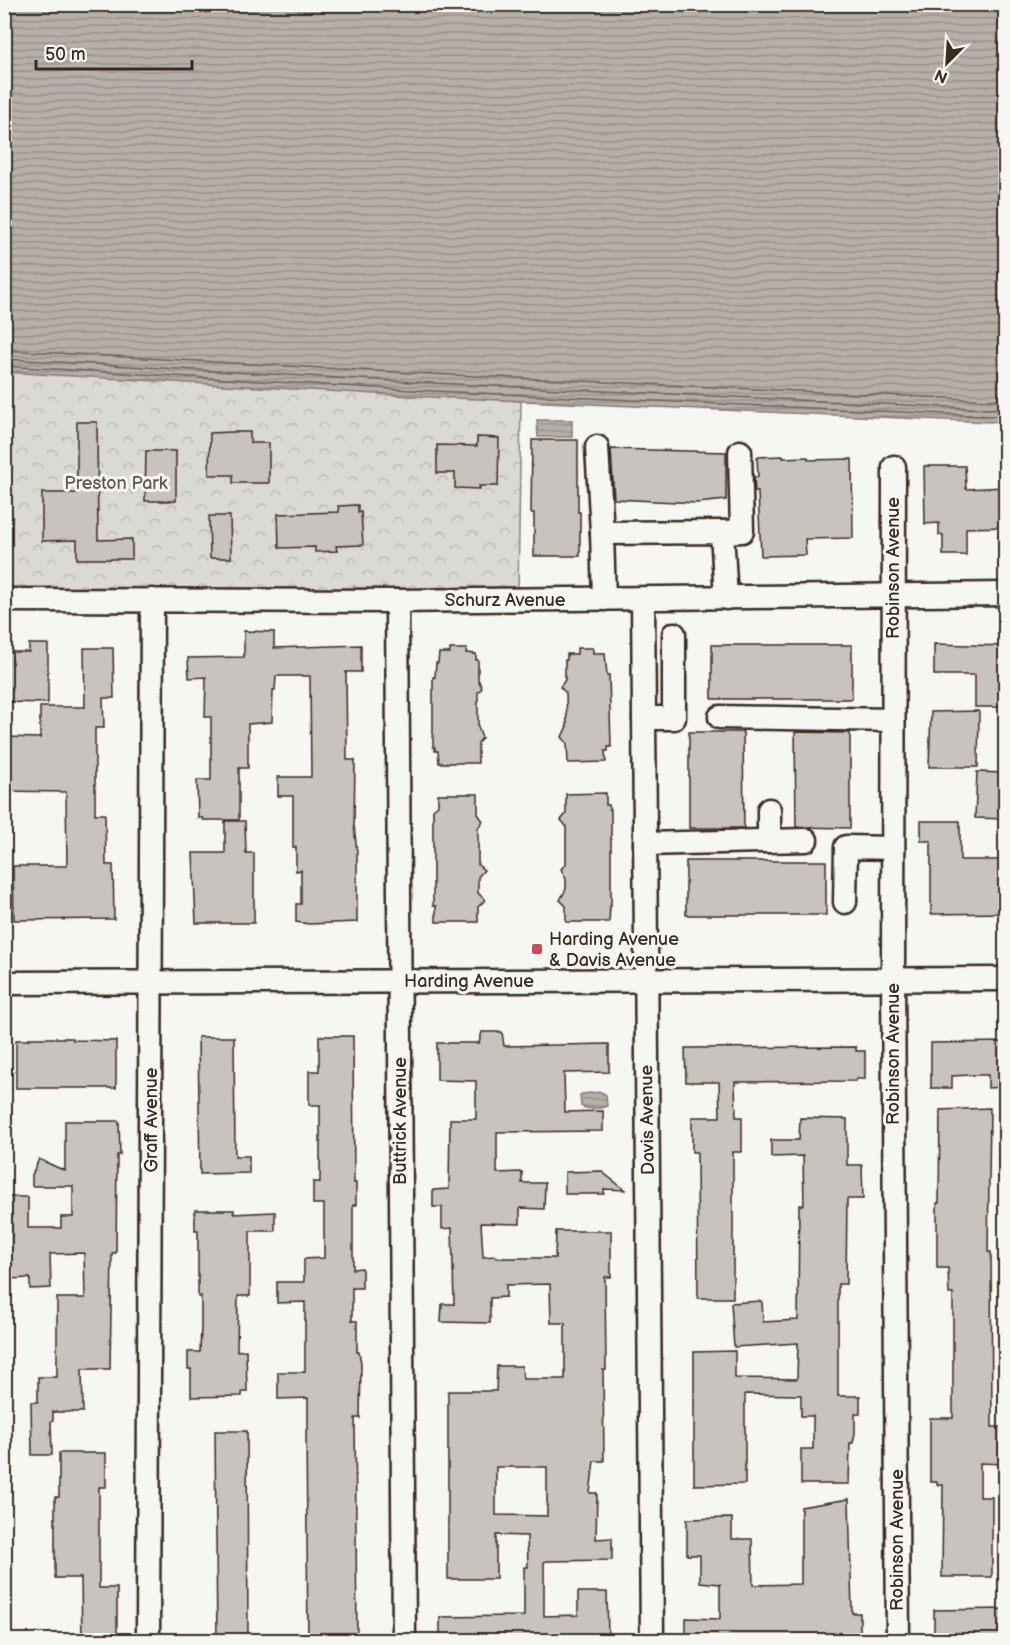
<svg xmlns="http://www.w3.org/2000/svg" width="1010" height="1645" viewBox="0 0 1010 1645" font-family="'Balsamiq Sans',sans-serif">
<defs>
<pattern id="park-crowns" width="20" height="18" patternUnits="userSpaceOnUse" patternTransform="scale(1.5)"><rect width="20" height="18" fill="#dad9d3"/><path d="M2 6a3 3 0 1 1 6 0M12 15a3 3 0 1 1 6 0" fill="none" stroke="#bcbab5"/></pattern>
<pattern id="water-rules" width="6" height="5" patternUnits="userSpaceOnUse" patternTransform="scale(1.5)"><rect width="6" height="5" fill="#b6b0a9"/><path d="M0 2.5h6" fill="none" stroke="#958f89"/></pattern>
</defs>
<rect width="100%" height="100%" fill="#f6f6f2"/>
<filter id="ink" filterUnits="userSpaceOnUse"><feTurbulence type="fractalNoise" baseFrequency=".0167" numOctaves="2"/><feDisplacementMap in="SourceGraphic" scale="12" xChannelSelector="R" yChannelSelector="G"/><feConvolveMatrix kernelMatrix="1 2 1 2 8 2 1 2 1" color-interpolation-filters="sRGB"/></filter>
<g filter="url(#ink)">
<polygon fill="url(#park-crowns)" stroke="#8a8278" stroke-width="1.5" points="4,367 521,401 518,594 5,592"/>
<g fill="url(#water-rules)" stroke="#857a71" stroke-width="1.5">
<polygon points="4,5 1005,5 1005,420 991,422 410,396 5,372"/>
<polygon points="537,420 572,420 572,437 538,437"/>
<path d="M601 1092 606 1095 607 1106C600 1109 588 1110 581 1106L580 1095 582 1094Z"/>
</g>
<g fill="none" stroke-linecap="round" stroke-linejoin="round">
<g stroke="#6c6056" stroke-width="1.5">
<polyline points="4,350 411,373 990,400 1006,398"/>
<polyline points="4,359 411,382 990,409 1006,407"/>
<polyline points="4,366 410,390 991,416 1006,415"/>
</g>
</g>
<g fill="#c8c3be" stroke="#3b2a1e" stroke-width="1.5" fill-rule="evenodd">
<polygon points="77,422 97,422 98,540 132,539 132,559 77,559 77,540 42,541 42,493 77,493"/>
<polygon points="232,432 250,432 250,443 269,443 269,483 233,483 233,475 209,475 210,433"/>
<polygon points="477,437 499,438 498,486 479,486 480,489 455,488 455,473 437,473 437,445 477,446"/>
<polygon points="532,440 578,440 578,512 580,512 580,556 534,556 534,513 531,513"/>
<polygon points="611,449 726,452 726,500 697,503 614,499"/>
<polygon points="146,451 176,451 176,501 145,501"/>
<polygon points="783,456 783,458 808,457 808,460 852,459 853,538 805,539 806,555 761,556 758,492 755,492 754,477 758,477 757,457"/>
<polygon points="924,466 965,466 966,489 1005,487 1005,527 966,528 966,555 943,555 943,535 939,535 939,523 925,524"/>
<polygon points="358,505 358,512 361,512 363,545 336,546 337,551 315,552 315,547 279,548 278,514 339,512 338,506"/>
<polygon points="209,516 230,516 231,558 210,558"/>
<polygon points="244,631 274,632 274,648 361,645 361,672 346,672 347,760 355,760 354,825 357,852 357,922 309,924 296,922 296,904 301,904 301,870 296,871 296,847 293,847 293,796 278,796 278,777 311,777 310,676 276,676 275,690 273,690 272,722 248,724 248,768 239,768 239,820 203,820 203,818 198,818 197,780 211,780 211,717 205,717 206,677 189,678 188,658 244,657"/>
<polygon points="29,644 48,644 48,703 4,702 4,652 29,652"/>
<polygon points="934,644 1005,646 1005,707 975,707 975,675 934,675"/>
<rect x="712" y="645" width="140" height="54"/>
<polygon points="84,648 113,648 114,698 103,698 104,728 95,728 95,814 105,814 106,865 113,865 114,919 14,920 13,866 67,866 66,792 4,791 4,737 40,738 40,707 85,707"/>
<polygon points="577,648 593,648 593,653 605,653 607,676 609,675 611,747 608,747 608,751 605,751 606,762 568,763 567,743 562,737 567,726 566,693 560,687 565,680 565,660 567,660 567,654 577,654"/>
<polygon points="450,649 467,649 466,653 476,654 476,660 478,660 478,679 482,688 478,692 478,727 482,738 478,743 478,763 439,763 438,751 435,751 435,747 433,747 433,677 435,677 436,663 438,663 439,653 450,653"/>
<polygon points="979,711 978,767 929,767 931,712"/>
<polygon points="689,732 743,732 744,828 689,828"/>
<polygon points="795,732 850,733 850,828 796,827"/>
<polygon points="977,772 1005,773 1005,819 975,818"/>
<polygon points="606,793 606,805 609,805 609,809 611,809 611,906 610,906 609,922 566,922 566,906 560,900 566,889 566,879 561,869 566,864 566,826 561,820 566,814 566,794"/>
<polygon points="438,794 478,794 478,814 483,821 478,828 478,865 484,870 478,877 478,893 485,900 478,907 478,922 436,922 436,906 433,906 433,809 438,805"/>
<polygon points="225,821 245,821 246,853 254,853 254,923 196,923 193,853 225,853"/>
<polygon points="921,821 960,821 960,860 1005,860 1005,913 931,914 931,841 921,841"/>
<rect x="686" y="861" width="140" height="54"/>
<path d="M482 1032H502L504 1046 609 1044V1072L564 1073 565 1112 603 1111V1131L497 1132V1173L522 1172V1183H545L544 1209 520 1208V1224L481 1223 483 1257 496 1256V1258H555L556 1231H611V1277H605L606 1370H603L604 1461H594L590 1493H597L596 1539 612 1538V1560L547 1561 544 1562V1616L578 1615V1592H607L608 1641H440V1617L524 1616V1567H528L527 1536 496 1535V1579H448V1391H496L497 1366H522L523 1379H565V1323H551L550 1284 506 1285V1297L490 1298V1323L441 1322 442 1304H454L452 1228 442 1229V1207H433V1190L449 1189 450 1119H476V1081L437 1080V1043H479ZM496 1467H547V1516L496 1515Z"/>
<polygon points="319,1036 353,1036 354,1183 356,1183 356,1205 353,1205 353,1269 362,1268 362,1288 352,1288 352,1321 357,1321 357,1352 359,1352 361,1363 360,1418 355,1418 357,1641 308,1641 306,1430 308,1429 308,1398 278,1399 278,1372 305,1372 305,1302 277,1303 277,1282 304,1282 304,1259 324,1258 324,1204 313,1204 313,1182 320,1182 320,1105 309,1105 309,1071 319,1071"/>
<polygon points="198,1037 234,1037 235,1156 249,1156 249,1173 200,1174"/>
<polygon points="29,1038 73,1038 73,1040 116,1041 116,1088 16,1088 16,1040 29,1040"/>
<polygon points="1005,1042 1005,1087 988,1088 988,1075 971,1075 952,1076 952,1088 931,1088 931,1043"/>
<polygon points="856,1047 856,1051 865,1051 865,1079 856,1079 856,1081 735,1082 736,1117 742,1117 742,1152 733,1152 733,1298 698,1298 697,1152 692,1152 692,1117 720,1117 719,1082 686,1082 685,1048"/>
<polygon points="990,1108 988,1252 991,1252 992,1427 1005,1427 1005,1464 980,1463 980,1497 992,1497 992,1577 942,1577 943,1485 937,1485 937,1482 930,1482 930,1418 953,1418 953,1294 949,1294 948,1268 937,1268 937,1203 939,1203 940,1110"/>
<polygon points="800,1118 847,1119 847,1165 862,1165 863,1199 847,1199 846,1284 838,1284 838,1396 860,1396 860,1414 855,1414 855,1433 853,1443 850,1443 849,1484 801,1484 801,1449 813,1449 813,1416 801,1416 801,1395 745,1394 745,1484 694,1485 694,1352 735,1351 735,1378 797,1379 798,1343 734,1347 731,1303 762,1301 763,1322 798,1320 799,1205 804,1205 803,1156 771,1157 771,1140 799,1140"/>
<polygon points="65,1121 119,1121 120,1155 117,1155 116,1253 112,1253 110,1369 82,1369 83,1412 53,1412 53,1421 51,1422 52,1455 32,1455 31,1402 38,1402 38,1377 57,1377 57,1298 85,1298 84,1253 50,1254 51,1288 30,1289 30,1278 8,1279 6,1223 8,1223 9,1197 28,1197 28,1228 61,1228 61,1217 73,1217 73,1186 32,1186 32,1175 39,1159 65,1171"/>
<polygon points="601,1171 625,1190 604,1189 604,1194 565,1194 565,1172"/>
<polygon points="195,1210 234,1210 234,1214 275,1212 275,1231 250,1231 250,1296 238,1296 237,1351 246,1350 247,1392 242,1392 242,1396 191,1397 191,1369 188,1369 188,1352 200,1352 201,1326 201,1296 198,1297 198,1230 195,1230"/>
<polygon points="215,1431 247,1431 248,1641 217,1641"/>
<polygon points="59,1453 106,1453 106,1487 99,1487 99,1588 117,1588 117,1641 82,1641 81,1578 55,1578 55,1497 59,1497"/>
<polygon points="849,1499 852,1613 860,1613 860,1641 686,1641 686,1618 720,1619 720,1584 700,1582 700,1555 687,1555 687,1519 732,1518 732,1539 752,1539 753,1585 801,1584 801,1507"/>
<polygon points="1005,1609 1005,1641 934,1641 934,1610"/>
</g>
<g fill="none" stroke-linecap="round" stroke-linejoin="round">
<defs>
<g id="minor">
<polyline points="597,447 602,533"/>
<polyline points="894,467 893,979 898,1640"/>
<polyline points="722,532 742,531 740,452"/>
<polyline points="604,599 602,533 722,532 726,598"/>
<polyline points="643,599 652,1640"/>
<polyline points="4,600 397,601 1006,594"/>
<polyline points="397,601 404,1640"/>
<polyline points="720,717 893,720"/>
<polyline points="644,718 674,718 674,634"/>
<polyline points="769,841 769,810"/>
<polyline points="645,844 806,840"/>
<polyline points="845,902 846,847 893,848"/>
<polyline points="4,983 1006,979"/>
<polyline points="148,1640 152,600"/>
</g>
</defs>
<use href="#minor" stroke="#3b2a1e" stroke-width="27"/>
<use href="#minor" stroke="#f6f6f2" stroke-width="22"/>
</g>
</g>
<rect fill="#d1495b" stroke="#f6f6f2" stroke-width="2" x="531" y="943" width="12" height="12" rx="3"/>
<g text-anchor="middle" stroke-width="6" stroke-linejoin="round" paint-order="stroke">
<g font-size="18" fill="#63564b" stroke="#f6f6f2">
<text x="116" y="489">Preston Park</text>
</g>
<g font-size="18" fill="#3b2a1e" stroke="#f6f6f2">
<text transform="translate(893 568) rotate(-90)" y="6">Robinson Avenue</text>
<text x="505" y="606">Schurz Avenue</text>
<text x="469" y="987">Harding Avenue</text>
<text transform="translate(893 1054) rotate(-90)" y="6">Robinson Avenue</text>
<text transform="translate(151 1120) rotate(-90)" y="6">Graff Avenue</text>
<text transform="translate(647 1120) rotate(-91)" y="6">Davis Avenue</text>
<text transform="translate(400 1121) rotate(-90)" y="6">Buttrick Avenue</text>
<text transform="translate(897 1540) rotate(-90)" y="6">Robinson Avenue</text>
</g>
<g font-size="18" fill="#3b2a1e" stroke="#f6f6f2" text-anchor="start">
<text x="549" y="945">Harding Avenue<tspan x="549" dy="21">&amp; Davis Avenue</tspan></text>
</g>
</g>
<rect width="1010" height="1645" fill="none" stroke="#f6f6f2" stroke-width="24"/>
<rect x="12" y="12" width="986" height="1621" fill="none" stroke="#3b2a1e" stroke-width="2" filter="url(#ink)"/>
<g transform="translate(947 63) rotate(204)" stroke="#f6f6f2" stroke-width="4.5" paint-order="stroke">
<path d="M0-4.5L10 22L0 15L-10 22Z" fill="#3b2a1e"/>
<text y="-9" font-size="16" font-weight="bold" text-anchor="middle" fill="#3b2a1e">N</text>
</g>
<path d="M36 60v9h156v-9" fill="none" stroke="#3b2a1e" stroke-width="3"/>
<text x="45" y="60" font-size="18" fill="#3b2a1e" stroke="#f6f6f2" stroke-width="4.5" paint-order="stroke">50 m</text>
</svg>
